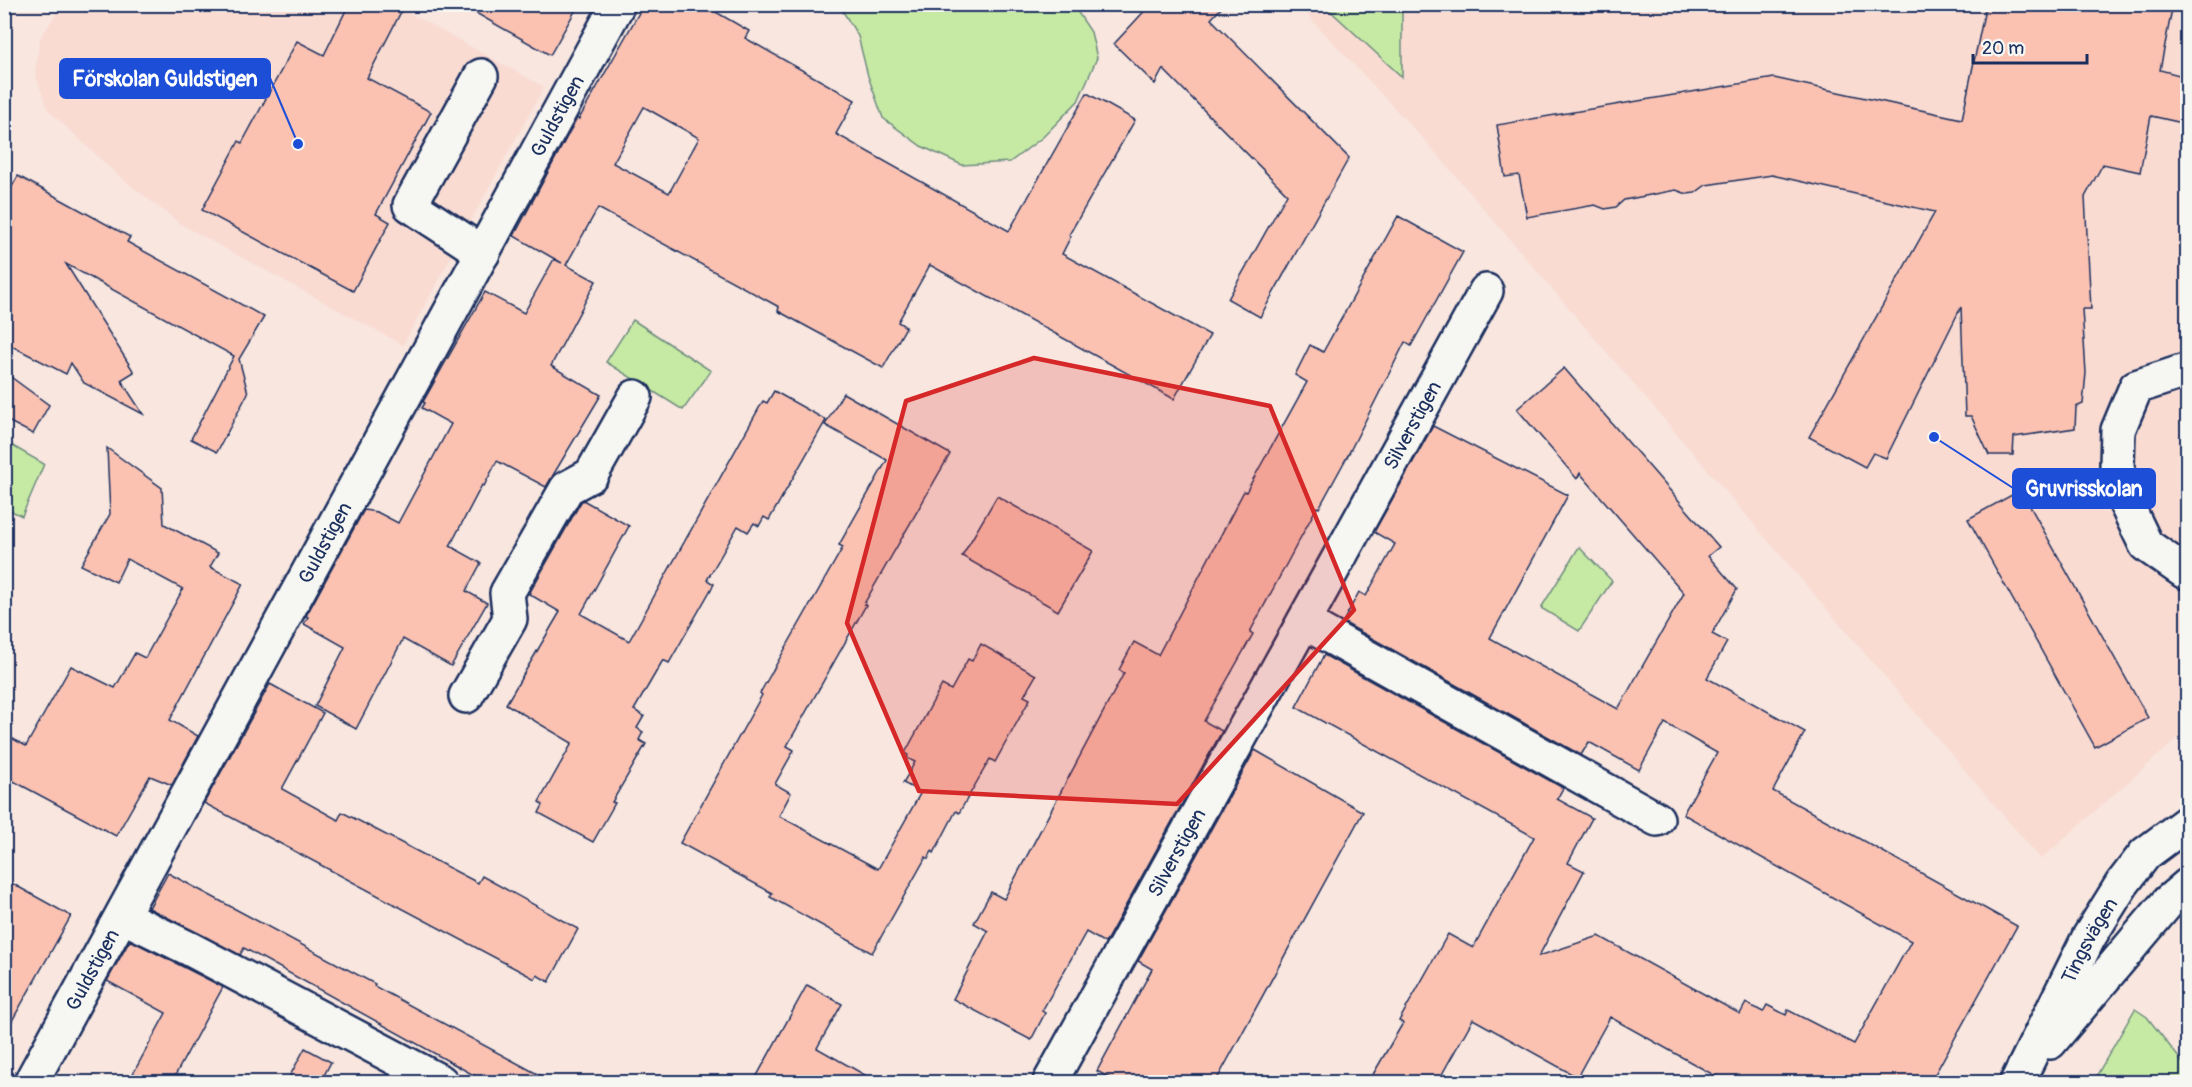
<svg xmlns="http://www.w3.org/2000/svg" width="2192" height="1087" viewBox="0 0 2192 1087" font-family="Pangolin,sans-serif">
<rect width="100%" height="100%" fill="#f8e6df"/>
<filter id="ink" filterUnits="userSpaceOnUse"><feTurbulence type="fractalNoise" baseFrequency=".0167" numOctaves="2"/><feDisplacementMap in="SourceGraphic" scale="12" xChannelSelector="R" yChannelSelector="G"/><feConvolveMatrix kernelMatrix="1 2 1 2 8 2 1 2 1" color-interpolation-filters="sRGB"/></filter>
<g filter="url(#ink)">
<g fill="#f9dbd2">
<polygon points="393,4 544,87 403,345 182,225 120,177 48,110 35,73 40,38 62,5"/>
<polygon points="1298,5 2187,5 2187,730 2041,859 1429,145"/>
</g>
<g fill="#c6eaa3" stroke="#708c80" stroke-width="1.5">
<polygon points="839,5 1073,5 1091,32 1097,58 1078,101 1043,137 1010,162 962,165 921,146 883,118 868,76 858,36"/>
<polygon points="1324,5 1402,5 1402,77"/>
<polygon points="633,320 711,371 683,410 606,362"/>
<polygon points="4,441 44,464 22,516 5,508"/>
<polygon points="1579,547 1612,581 1579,631 1541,608"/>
<polygon points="2135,1009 2147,1017 2187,1068 2187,1082 2093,1082"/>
</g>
<g fill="#fbc2b2" stroke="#1b2f5e" stroke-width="1.5" fill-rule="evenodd">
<polygon points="349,4 405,4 367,78 431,112 376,214 390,222 353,291 202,210 239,141 242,143 297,41 324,55"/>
<polygon points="460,4 579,4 550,55"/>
<path d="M644 4H702L749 31 745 38 855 100 836 134 1009 231 1087 93 1135 120 1069 235 1071 236 1062 254 1210 335 1174 399 930 265 898 322 906 327 883 368 778 311 779 307 598 208 566 265 596 281 551 366 601 395 546 487 497 461 484 486 482 485 450 546 481 563 466 591 487 603 451 666 403 639 356 729 315 706 345 647 304 624 308 617 306 616 364 510 377 512 398 523 451 424 422 408 425 403 423 402 485 292 524 313 554 259 562 263 514 236 577 118 579 119ZM644 107 699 138 669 193 613 163Z"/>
<polygon points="1151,4 1225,4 1211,19 1349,158 1260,317 1228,299 1287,194 1163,69 1155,84 1114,44"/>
<polygon points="1986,4 2173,4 2160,70 2187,77 2187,124 2151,116 2140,172 2103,164 2085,197 2091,309 2082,309 2086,373 2083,404 2076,407 2075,428 2014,437 2013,455 1989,455 1971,416 1965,416 1961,307 1886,458 1873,453 1865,467 1809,437 1935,212 1772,175 1706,185 1695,193 1687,194 1676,190 1624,200 1616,207 1605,209 1595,205 1527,217 1519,175 1505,177 1497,125 1774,78 1962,119"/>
<polygon points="18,176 130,237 127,242 264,317 239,359 248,393 217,452 191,439 234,356 66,264 134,372 121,380 143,414 84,383 71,363 66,374 4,342 4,201"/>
<polygon points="1398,216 1463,252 1411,346 1405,342 1348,455 1319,508 1317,507 1250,632 1253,634 1204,721 1222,731 1105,943 1086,932 1042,1011 1045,1013 1031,1040 953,999 988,931 974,923 991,892 1004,899 1124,673 1119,670 1134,642 1158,655 1244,491 1246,492 1307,382 1295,375 1310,345 1323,352"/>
<polygon points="1564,368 1719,547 1708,556 1737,589 1712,634 1727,642 1707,678 1805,732 1773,791 2017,926 1930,1083 1728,1083 1610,1017 1577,1077 1473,1019 1437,1083 1368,1083 1403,1023 1399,1021 1448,934 1473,948 1534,837 1296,707 1324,655 1563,788 1557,799 1592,818 1568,863 1584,871 1539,956 1599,936 1740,1014 1746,1003 1763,1012 1767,1005 1786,1015 1788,1010 1854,1044 1911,941 1683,814 1717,753 1665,723 1639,770 1589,742 1581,755 1343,622 1359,592 1366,596 1395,544 1374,532 1433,426 1568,495 1490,638 1618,709 1684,593 1580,473 1577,479 1517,409"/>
<polygon points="4,372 49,405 33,434 4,419"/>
<polygon points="774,391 826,420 769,520 764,517 759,526 754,523 748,532 738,526 707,580 714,584 669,663 663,660 634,710 644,716 637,728 643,732 639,740 646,744 612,802 615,803 593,842 539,813 543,805 539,802 572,743 506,704 560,612 529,594 581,502 583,500 629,526 581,614 629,641 763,401 767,403"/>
<polygon points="843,393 950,454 864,604 866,605 787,746 794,750 775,784 791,793 779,816 878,869 921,792 903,783 915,762 907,758 908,755 905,753 942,685 951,690 968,659 972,661 981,644 1036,675 1024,696 1030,699 995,762 990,759 959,813 956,811 934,853 932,851 928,859 926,857 872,953 770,897 772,893 680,843 762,695 760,693 843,547 839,545 887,460 825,425"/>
<polygon points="107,448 162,488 164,524 218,553 210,567 243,584 170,720 198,736 172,785 150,776 116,836 4,776 4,734 26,746 71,666 115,688 135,653 145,658 183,589 127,559 116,582 81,565 110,514"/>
<polygon points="2021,490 2148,718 2095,747 1968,519"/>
<polygon points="997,496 1093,551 1058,611 962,556"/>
<polygon points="270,684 323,713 282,789 338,820 342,812 478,883 482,876 578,929 549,982 537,975 535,979 204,803"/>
<polygon points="1255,750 1363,812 1215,1083 1118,1083 1097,1071 1152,969 1138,961"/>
<polygon points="168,873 375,984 374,986 554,1083 488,1083 244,948 240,955 149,908"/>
<polygon points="4,879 71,916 4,1035"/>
<polygon points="132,941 223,987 171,1083 128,1083 166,1013 107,981 129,942"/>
<polygon points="807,985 842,1004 817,1048 879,1083 753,1083"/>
<polygon points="305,1048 331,1062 320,1083 286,1083"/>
</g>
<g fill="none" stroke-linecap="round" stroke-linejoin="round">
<defs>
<g id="minor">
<polyline points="481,76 410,205 483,253"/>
<polyline points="2188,370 2136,387 2118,430 2117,465 2122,495 2146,545 2185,572 2188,571"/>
<polyline points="1304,622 1657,819"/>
<polyline points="466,696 510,619 507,593 567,488 591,475 635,397"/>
<polyline points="122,916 190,949 441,1082"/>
<polyline points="2050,1042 2168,902 2188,885"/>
<path id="s1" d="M31 1082 618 4"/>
<path id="s2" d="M1050 1082 1486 291"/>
<path id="s3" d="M2017 1082 2089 937 2122 884 2145 854 2188 822"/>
</g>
</defs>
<use href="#minor" stroke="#1b2f5e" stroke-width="38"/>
<use href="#minor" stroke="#f6f6f2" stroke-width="33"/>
</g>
</g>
<path fill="#d62828" fill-opacity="0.2" stroke="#d62828" stroke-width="4.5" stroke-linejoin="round" d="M1034 358 1270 406 1354 610 1177 804 919 791 847 623 906 401Z"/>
<g text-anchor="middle" stroke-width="5" stroke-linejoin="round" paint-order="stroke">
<g font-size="20" fill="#1b2f5e" stroke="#f6f6f2">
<text dy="7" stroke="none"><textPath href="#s1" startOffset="1100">Guldstigen</textPath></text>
<text dy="7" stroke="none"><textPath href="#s2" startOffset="750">Silverstigen</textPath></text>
<text dy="7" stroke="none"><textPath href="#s1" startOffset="614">Guldstigen</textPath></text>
<text dy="7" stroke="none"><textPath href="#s2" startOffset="262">Silverstigen</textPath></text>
<text dy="7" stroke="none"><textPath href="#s3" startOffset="159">Tingsvägen</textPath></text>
<text dy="7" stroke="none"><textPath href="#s1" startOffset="128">Guldstigen</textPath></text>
</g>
</g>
<path fill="none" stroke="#1d4ed8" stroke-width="2" d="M298 144L270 78M1934 437L2013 488"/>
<g fill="#1d4ed8" stroke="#f6f6f2" stroke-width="2">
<circle cx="298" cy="144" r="6"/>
<circle cx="1934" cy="437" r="6"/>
</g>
<g fill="#1d4ed8" stroke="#1d4ed8" stroke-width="2">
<rect x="60" y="59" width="210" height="39" rx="6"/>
<rect x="2013" y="469" width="142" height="39" rx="6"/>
</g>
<g font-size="21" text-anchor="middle" font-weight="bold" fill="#fff">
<text x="165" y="86">Förskolan Guldstigen</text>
<text x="2084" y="496">Gruvrisskolan</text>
</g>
<rect width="2192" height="1087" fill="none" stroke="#f6f6f2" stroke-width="24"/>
<rect x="12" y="12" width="2168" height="1063" fill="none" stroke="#1b2f5e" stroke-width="2" filter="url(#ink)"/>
<path d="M1973 54v9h114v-9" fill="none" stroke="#1b2f5e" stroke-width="3"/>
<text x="1982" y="54" font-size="18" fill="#1b2f5e" stroke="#f6f6f2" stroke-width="4.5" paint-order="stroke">20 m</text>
</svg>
